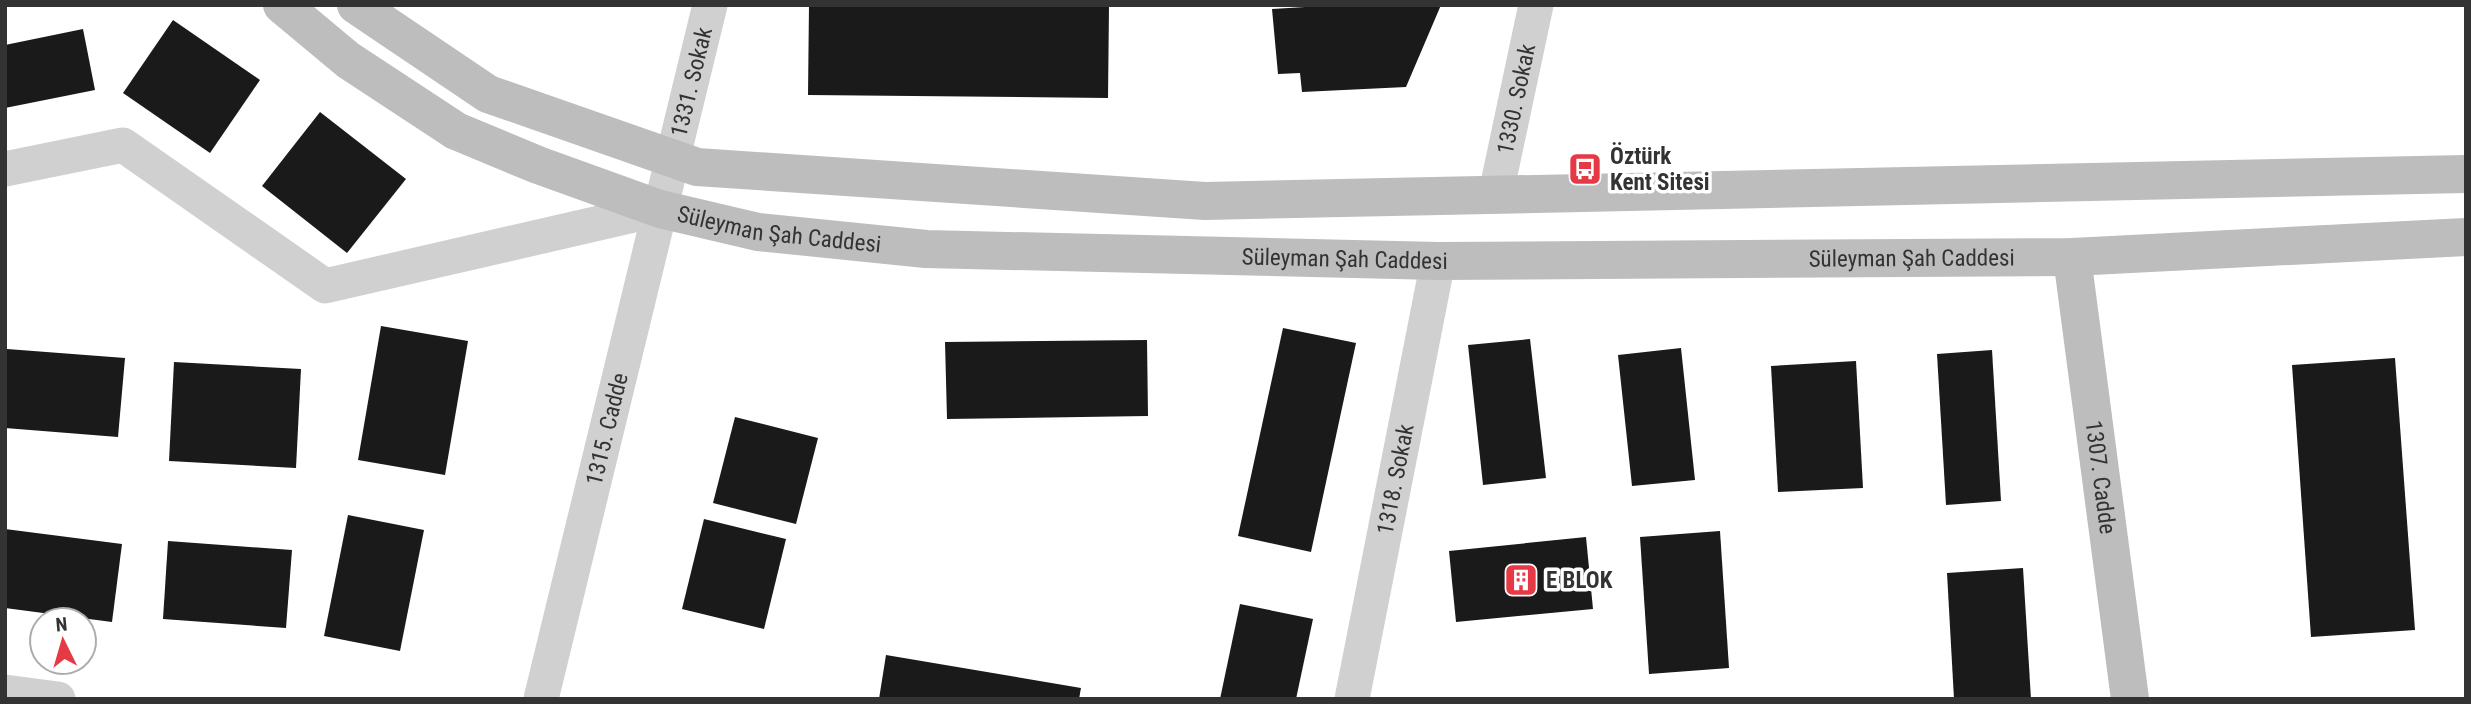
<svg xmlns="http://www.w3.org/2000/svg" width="2471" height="704" viewBox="0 0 2471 704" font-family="'Roboto Condensed',sans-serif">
<rect width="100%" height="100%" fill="#fff"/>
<g fill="#1a1a1a">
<polygon points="809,5 1109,5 1108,98 808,95"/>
<polygon points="1338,5 1441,5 1406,87 1302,92 1300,73 1278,74 1272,9"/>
<polygon points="173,20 260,80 210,153 123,93"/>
<polygon points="83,29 95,90 5,108 5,45"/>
<polygon points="320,112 406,179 347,253 262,186"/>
<polygon points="381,326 468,341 445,475 358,460"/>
<polygon points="1283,328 1356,343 1311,552 1238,536"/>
<polygon points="1530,339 1546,478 1483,485 1468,345"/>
<polygon points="1147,340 1148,416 947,419 945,342"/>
<polygon points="1681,348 1695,480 1632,486 1618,355"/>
<polygon points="7,349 125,358 118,437 5,428"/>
<polygon points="1992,350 2001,501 1946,505 1937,354"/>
<polygon points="2395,358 2415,630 2311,637 2292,365"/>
<polygon points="1856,361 1863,488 1778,492 1771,366"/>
<polygon points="174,362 301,369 296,468 169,461"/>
<polygon points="735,417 818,438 796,524 713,503"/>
<polygon points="348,515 424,530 400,651 324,636"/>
<polygon points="704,519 786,539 764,629 682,609"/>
<polygon points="5,529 122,544 112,622 5,608"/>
<polygon points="1720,531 1729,668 1649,674 1640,537"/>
<polygon points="1586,537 1593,609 1456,622 1449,551"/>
<polygon points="168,541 292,550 286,628 163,619"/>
<polygon points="2023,568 2031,699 1954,699 1947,573"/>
<polygon points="1240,604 1313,619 1296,699 1220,699"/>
<polygon points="886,655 1081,688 1079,699 879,699"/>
</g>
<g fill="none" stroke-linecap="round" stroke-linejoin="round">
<g stroke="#d0d0d0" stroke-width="35">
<polyline points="5,169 123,145 325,286 660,209"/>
<path id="s1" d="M1496 193 1536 5"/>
<polyline points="5,692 58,699"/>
<path id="s2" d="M541 699 710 5"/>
<path id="s3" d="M1352 699 1438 261"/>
</g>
<g stroke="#bdbdbd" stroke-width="38">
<path id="s4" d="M282 5 348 60 456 131 538 165 660 209 758 232 926 249 1438 261 2072 257 2466 237"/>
<polyline points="356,5 488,94 697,167 1205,201 2466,174"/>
<path id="s5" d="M2072 257 2130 699"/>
</g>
</g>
<defs>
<symbol id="bus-square" viewBox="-11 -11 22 22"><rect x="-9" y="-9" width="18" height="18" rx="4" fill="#e63946" stroke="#fff"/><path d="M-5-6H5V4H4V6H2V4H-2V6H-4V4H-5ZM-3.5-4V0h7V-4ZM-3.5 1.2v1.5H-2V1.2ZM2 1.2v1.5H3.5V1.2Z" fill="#fff"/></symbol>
<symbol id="building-square" viewBox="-11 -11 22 22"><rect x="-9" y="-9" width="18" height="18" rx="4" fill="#e63946" stroke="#fff"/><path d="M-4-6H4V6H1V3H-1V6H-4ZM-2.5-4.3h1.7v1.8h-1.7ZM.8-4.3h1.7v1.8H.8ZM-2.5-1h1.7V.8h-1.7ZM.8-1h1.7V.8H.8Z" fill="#fff"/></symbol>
</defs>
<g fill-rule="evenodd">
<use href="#bus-square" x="1566" y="150" width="38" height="38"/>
<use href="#building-square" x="1502" y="561" width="38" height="38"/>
</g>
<g text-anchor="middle" stroke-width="7" stroke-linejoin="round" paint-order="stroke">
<g font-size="23" fill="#333" stroke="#fff">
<text dy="8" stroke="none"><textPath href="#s2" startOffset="635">1331. Sokak</textPath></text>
<text dy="8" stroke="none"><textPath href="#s1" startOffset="96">1330. Sokak</textPath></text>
<text dy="8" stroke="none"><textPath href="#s4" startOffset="555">Süleyman Şah Caddesi</textPath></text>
<text dy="8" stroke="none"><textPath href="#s4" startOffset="1122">Süleyman Şah Caddesi</textPath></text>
<text dy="8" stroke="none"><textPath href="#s4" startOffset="1689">Süleyman Şah Caddesi</textPath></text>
<text dy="8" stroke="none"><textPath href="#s2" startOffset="278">1315. Cadde</textPath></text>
<text dy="8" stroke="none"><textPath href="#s5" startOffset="222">1307. Cadde</textPath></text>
<text dy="8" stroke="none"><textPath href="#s3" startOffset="224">1318. Sokak</textPath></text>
</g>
<g font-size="23" font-weight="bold" fill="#333" stroke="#fff" text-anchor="start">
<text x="1610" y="164">Öztürk<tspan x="1610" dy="26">Kent Sitesi</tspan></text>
<text x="1546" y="588">E BLOK</text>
</g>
</g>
<rect width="2471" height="704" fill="none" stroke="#333333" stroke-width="14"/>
<g transform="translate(63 641) rotate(355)"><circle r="33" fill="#ffffff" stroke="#adadad" stroke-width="2"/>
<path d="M0-5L12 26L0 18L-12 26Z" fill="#e63946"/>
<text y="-10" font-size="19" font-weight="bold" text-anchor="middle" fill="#333333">N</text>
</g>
</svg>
